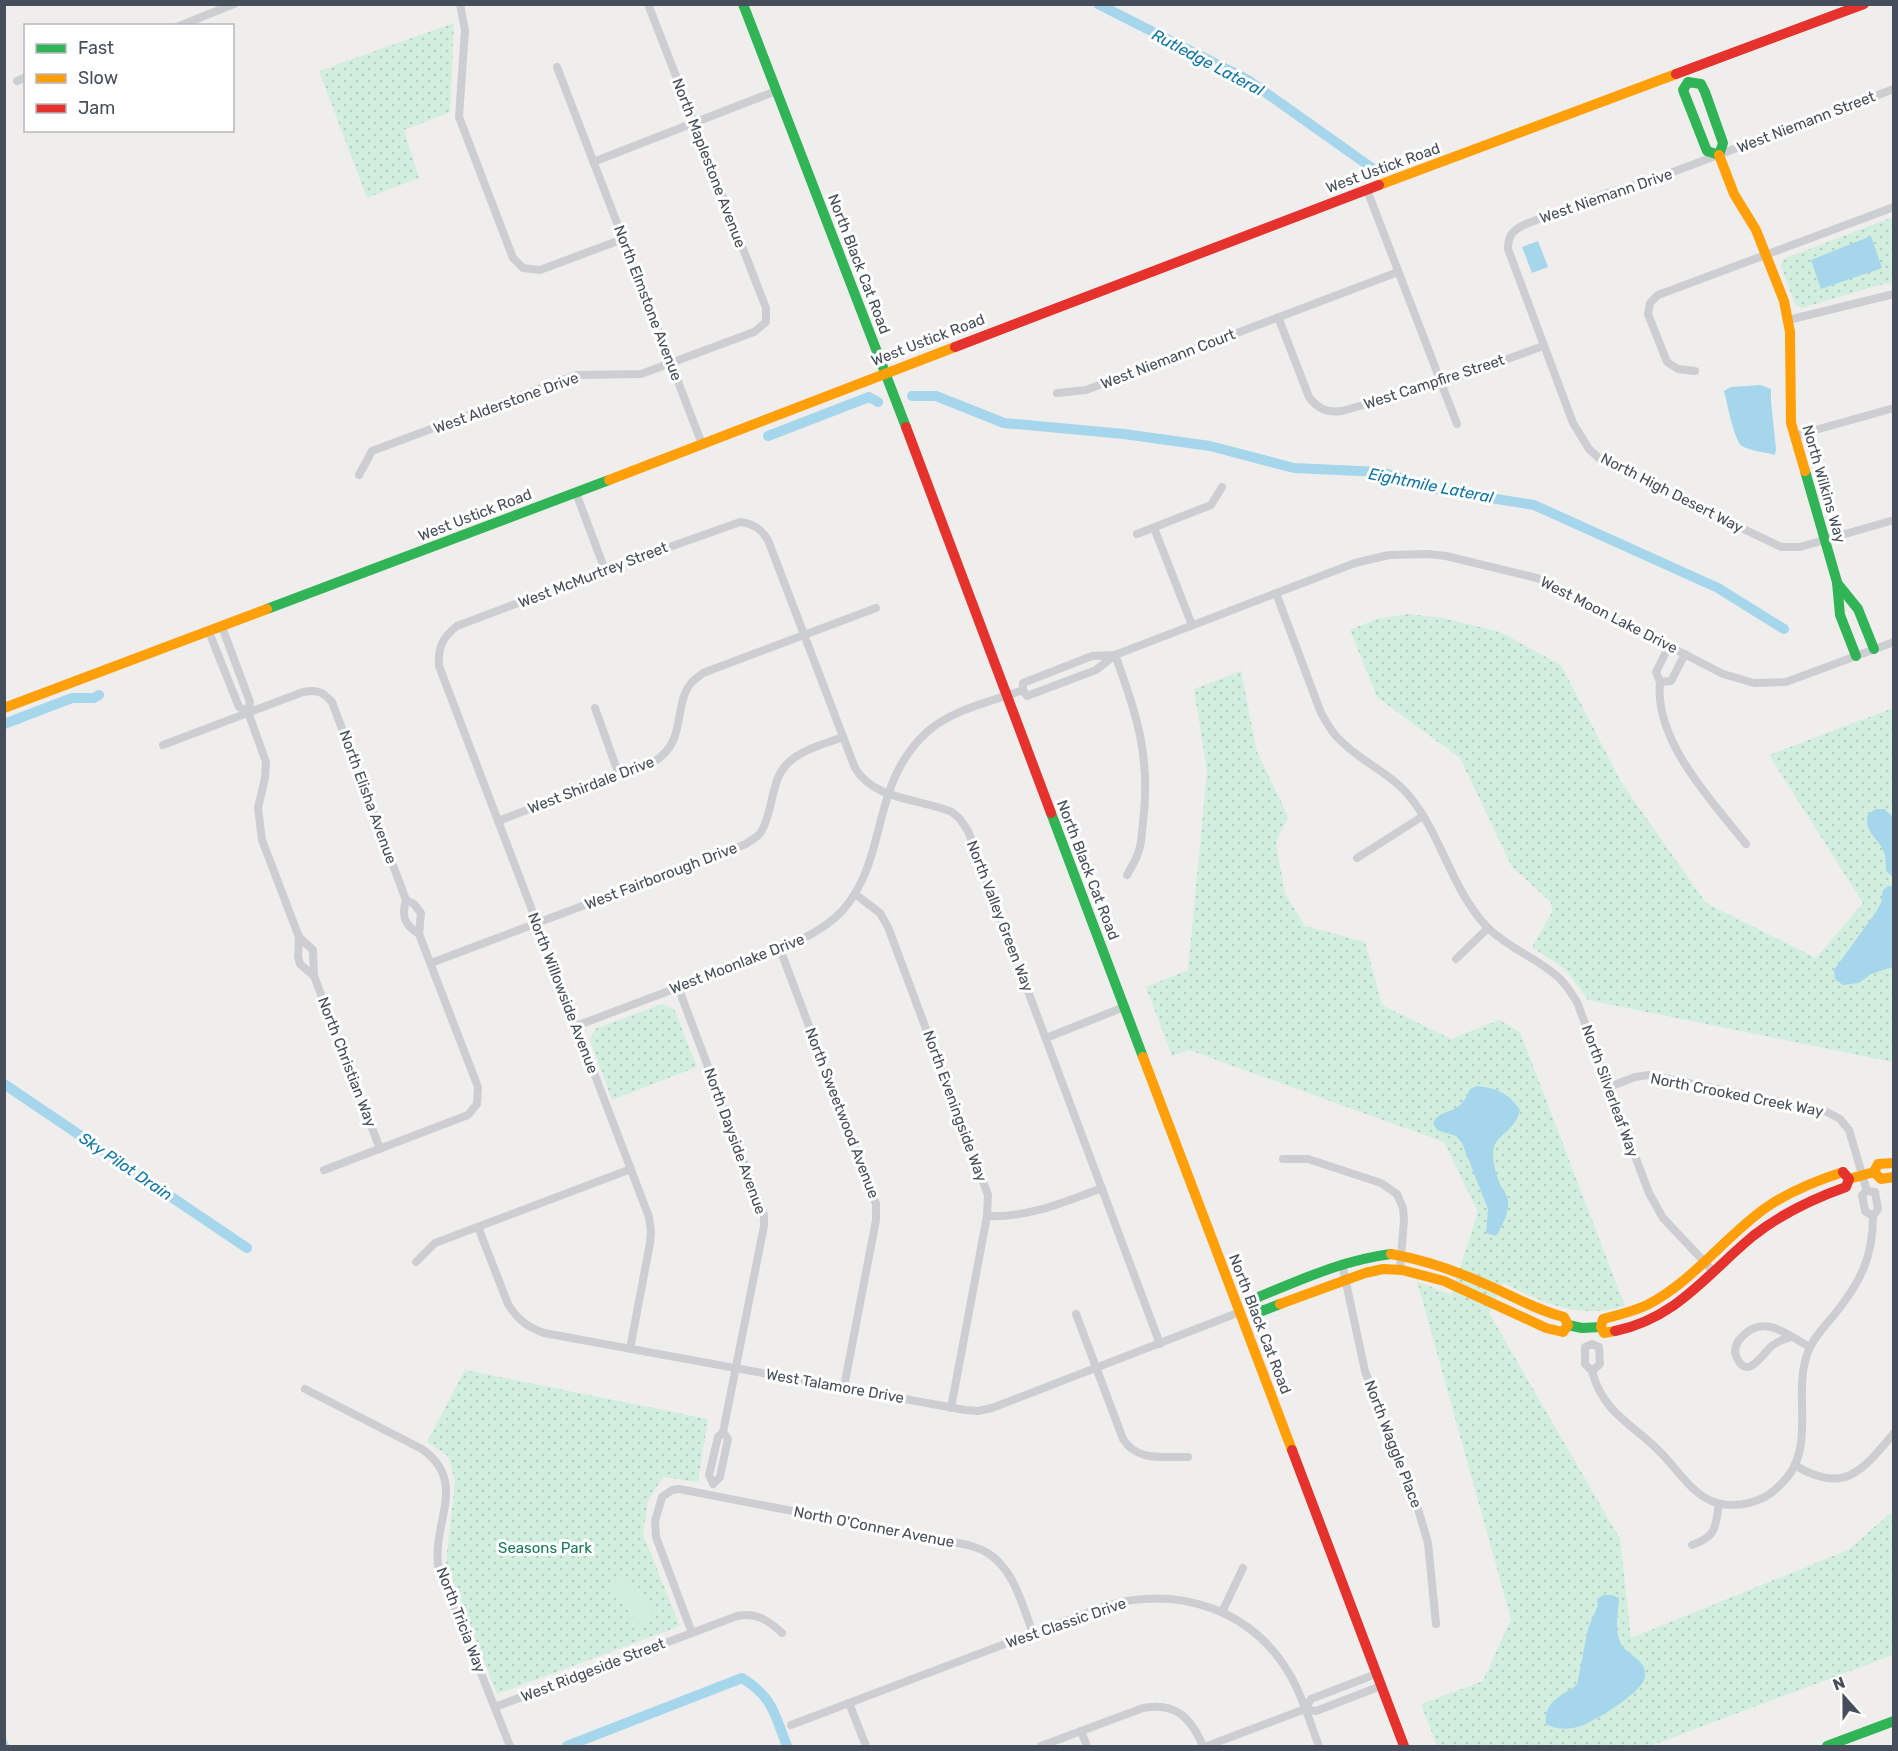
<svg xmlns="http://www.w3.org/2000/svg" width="1898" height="1751" viewBox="0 0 1898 1751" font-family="Rubik,sans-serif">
<defs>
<pattern id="grass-dots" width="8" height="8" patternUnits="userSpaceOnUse" patternTransform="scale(1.5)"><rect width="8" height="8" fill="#d2eedf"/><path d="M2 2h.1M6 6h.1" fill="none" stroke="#b6cec2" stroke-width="1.8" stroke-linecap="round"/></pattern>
</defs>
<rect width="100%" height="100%" fill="#efeeed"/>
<g fill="url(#grass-dots)">
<polygon points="454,23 450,112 404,130 419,178 367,198 319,71"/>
<polygon points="1893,217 1893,283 1879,285 1802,308 1795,304 1781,266 1783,259"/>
<polygon points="1408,614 1443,618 1500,632 1561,665 1621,782 1706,903 1816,958 1863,903 1769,755 1893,708 1893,1062 1588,1000 1565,969 1532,947 1552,912 1551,902 1512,867 1460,758 1377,697 1350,630 1377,619"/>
<path d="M1241 671 1257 752 1288 816 1276 843 1285 894 1305 926 1365 942 1382 1005 1451 1039 1499 1020 1520 1032 1625 1306C1578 1320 1545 1303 1503 1283L1489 1313 1620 1539 1631 1638 1848 1550 1893 1511V1655L1650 1746H1437L1421 1704 1483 1681 1511 1619 1417 1281 1451 1295 1478 1212 1444 1142 1189 1050 1172 1056 1146 987 1188 970 1207 771 1194 689Z"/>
<polygon points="662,1004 674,1009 697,1067 612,1100 590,1040 595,1029"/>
<polygon points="465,1370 708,1419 698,1482 663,1477 648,1501 643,1534 680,1626 497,1694 446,1562 455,1481 448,1456 427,1442"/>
</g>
<polygon fill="#d2eedf" points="619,1576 636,1590 655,1615 638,1625 625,1607 608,1591"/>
<g fill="#a6d6ec">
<polygon points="1871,236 1882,268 1821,289 1811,260"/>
<polygon points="1538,241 1548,267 1532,273 1522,247"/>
<path d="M1760 385 1771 389V401L1776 449 1775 455C1765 452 1750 451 1742 446 1734 441 1727 402 1724 391L1731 387Z"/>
<path d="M1876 809H1884L1893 817V877L1886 871C1886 864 1886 854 1882 848 1874 834 1864 831 1868 814Z"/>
<polygon points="1888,886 1893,886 1893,967 1871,974 1859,983 1843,985 1835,979 1834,970 1876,912 1881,903 1883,890"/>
<path d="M1477 1086C1496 1088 1509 1093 1520 1110 1515 1131 1498 1134 1494 1147 1491 1157 1496 1175 1500 1184 1503 1190 1507 1194 1508 1201 1510 1213 1501 1227 1496 1236L1486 1233 1488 1209 1462 1143 1456 1136 1437 1130 1433 1123C1443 1105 1458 1119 1470 1089Z"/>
<path d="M1603 1595H1612L1619 1598C1618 1614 1613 1635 1624 1648 1632 1657 1646 1661 1645 1676 1645 1691 1595 1721 1581 1726 1569 1730 1557 1730 1546 1724 1544 1701 1560 1697 1577 1685L1588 1629 1598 1605 1597 1599Z"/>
</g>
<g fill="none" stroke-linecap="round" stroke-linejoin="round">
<polyline stroke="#a6d6ec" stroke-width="3" points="4,1738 8,1746"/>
<g stroke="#a6d6ec" stroke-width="10">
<polyline points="1098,4 1248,80 1372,168"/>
<polyline points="912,396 936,396 1004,423 1124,434 1210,446 1294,468 1381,472 1441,490 1534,505 1718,588 1784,629"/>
<polyline points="768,436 869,397 878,402"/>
<polyline points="4,724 72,698 94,698 99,695"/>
<polyline points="4,1084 247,1248"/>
<path d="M567 1746 742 1678C774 1698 774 1714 787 1746"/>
</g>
<g stroke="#ccced1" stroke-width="8">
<polyline points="460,4 465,30 459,117 513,258 523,268 540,270 623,239"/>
<polyline points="179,26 234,4"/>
<polyline points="557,67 702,444"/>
<polyline points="17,81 26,77"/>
<path d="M1894 89 1657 178 1607 193 1526 224C1513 230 1508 235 1508 249L1573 423 1589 449 1602 461 1781 547H1800L1894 520"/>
<polyline points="593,162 776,91"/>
<polyline points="1367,190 1457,424"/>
<path d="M1278 317 1309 397C1318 409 1327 413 1342 411L1441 383 1543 346"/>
<polyline points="1788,320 1894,294"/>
<polyline points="1695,371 1678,369 1667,362 1648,314 1650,303 1658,295 1894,207"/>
<polyline points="1057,393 1086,390 1398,272"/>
<polyline points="1794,436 1894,408"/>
<polyline points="359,475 372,451 576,375 641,374 754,332 766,322 766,308 648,4"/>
<polyline points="576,493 605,570"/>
<polyline points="1154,528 1192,625"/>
<polyline points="1137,534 1211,505 1222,487"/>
<path d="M1276 593 1321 713C1326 721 1330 729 1336 736 1357 760 1390 772 1410 797 1442 836 1451 889 1487 927 1509 949 1536 957 1558 977 1566 984 1571 993 1577 1002L1649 1193 1663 1218 1714 1272"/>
<polyline points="209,632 239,707 248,712 250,702 222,627"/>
<polyline points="1669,646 1656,672 1660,682 1671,681 1685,654"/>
<polyline points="1115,655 1096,670 1027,696 1023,690 1023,683 1092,656 1115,655 1355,563 1389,555 1428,554 1446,556 1537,578 1723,674 1754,683 1786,682 1894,642"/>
<path d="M1115 655C1137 714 1151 758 1143 822 1142 831 1142 842 1139 850 1137 859 1131 867 1127 875"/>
<path d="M1660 682C1654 741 1712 801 1746 844"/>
<polyline points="595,708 619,775"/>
<polyline points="248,712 266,762 265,778 258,808 262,840 299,937 298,957 300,964 314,976"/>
<path d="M163 745 303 692C317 689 323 692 332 702L406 900C401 917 405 925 419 934"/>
<path d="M498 821 655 761C688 740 672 705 692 682 695 679 700 676 703 673L876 608"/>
<polyline points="1357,858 1423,816"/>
<polyline points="855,894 880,913 888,927 988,1195 987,1216 951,1408"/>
<polyline points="299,937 313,950 314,976 380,1149"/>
<polyline points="780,949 876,1204 876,1220 844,1387"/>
<polyline points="1456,959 1488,928"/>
<path d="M431 963 746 844C751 840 758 837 761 832 774 811 770 780 788 763 802 749 825 744 843 737"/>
<polyline points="678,987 764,1215 764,1226 723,1432 718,1437 709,1475 713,1484 720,1477 728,1439 723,1432"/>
<path d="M576 1026 780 949C803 939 825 929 842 911 889 859 869 785 927 732 953 709 991 702 1023 690"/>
<polyline points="1046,1038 1124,1007"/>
<polyline points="1609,1087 1635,1077 1649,1075 1825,1111 1840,1119 1849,1130 1867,1191"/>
<polyline points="1283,1159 1308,1159 1381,1183 1397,1194 1403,1208 1404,1220 1400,1269"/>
<polyline points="324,1170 468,1115 477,1104 478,1087 419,934 421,913 414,904 406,900"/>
<polygon points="1867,1191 1875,1192 1878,1209 1873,1216 1865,1211 1862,1195"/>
<path d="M987 1216C1028 1218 1064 1202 1102 1188"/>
<path d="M478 1227 508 1304C517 1319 527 1327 544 1333L965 1410 978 1411 992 1408 1240 1312"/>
<polyline points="416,1262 435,1243 631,1169"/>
<polyline points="1342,1264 1365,1371 1418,1509 1428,1543 1436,1624"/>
<path d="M1076 1314 1123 1439C1137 1462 1163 1456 1188 1457"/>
<path d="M1791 1337C1785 1339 1778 1341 1773 1345 1764 1351 1746 1386 1735 1353 1735 1344 1739 1339 1746 1333 1767 1315 1790 1337 1810 1347"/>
<polygon points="1592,1344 1599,1347 1600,1364 1592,1371 1585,1364 1585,1347"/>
<path d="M630 1349 650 1243 651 1232 649 1217 439 666C438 647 442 638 457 626L605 570 740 522C754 524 760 528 768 540L855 768C875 801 919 798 952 812L960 819 968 831 1160 1344"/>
<path d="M1592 1371C1603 1415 1637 1426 1664 1456 1690 1485 1705 1513 1749 1503 1761 1500 1772 1494 1780 1485 1819 1450 1791 1395 1808 1352 1813 1338 1825 1326 1834 1315 1860 1283 1873 1258 1873 1216"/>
<path d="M305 1389 422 1449C468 1482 433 1520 438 1565L510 1746"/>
<path d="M1796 1466C1845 1495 1863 1470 1894 1433"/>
<path d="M1692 1545C1717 1536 1715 1528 1719 1504"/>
<polyline points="1222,1612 1243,1568"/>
<path d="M692 1633 656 1537 655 1521 662 1497 672 1490 679 1489 968 1545C974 1547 981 1549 986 1552 1014 1568 1022 1605 1033 1633"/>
<polyline points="849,1703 866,1746"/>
<path d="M495 1707 737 1616C756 1612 768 1620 782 1633"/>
<polyline points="1305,1709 1311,1699 1376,1674"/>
<path d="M791 1725 1108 1605C1179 1586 1252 1609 1290 1675 1303 1697 1310 1723 1319 1746"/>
<polyline points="1081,1731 1087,1746"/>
<path d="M1041 1746 1143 1708C1176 1702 1191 1718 1203 1746"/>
<polyline points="1207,1746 1305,1709 1316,1711 1381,1686"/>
</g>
<g stroke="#30b455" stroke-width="10">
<polyline points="743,4 906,427"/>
<polygon points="1688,82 1701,84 1705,92 1723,143 1719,155 1707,151 1683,90"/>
<polyline points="1805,471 1837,582 1840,615 1856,656"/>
<polyline points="1837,583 1858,609 1874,649"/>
<polyline points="267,609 609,480"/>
<polyline points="1051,813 1143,1057"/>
<path d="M1280 1304 1262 1311 1256 1306V1298C1300 1280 1343 1260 1391 1254"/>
<polyline points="1568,1325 1582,1328 1601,1327"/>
<polyline points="1827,1746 1894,1721"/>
</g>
<g stroke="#ff9f0a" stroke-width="10">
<polyline points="1719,155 1734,194 1756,230 1784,301 1790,332 1791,423 1805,471"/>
<polyline points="1379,185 1676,74"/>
<polyline points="609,480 955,347"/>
<polyline points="4,708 267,609"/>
<polyline points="1143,1057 1292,1450"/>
<polyline points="1894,1163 1878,1164 1874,1172 1881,1179 1894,1177"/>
<polyline points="1849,1179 1874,1172"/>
<path d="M1280 1304 1365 1273 1383 1269 1402 1270 1444 1281 1546 1328 1563 1332 1568 1325 1564 1317C1539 1311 1516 1298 1492 1287 1459 1272 1426 1260 1391 1254"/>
<path d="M1615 1331 1604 1333 1601 1327 1603 1319C1618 1315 1632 1312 1647 1305 1692 1282 1724 1238 1764 1209 1788 1192 1815 1181 1843 1172"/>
</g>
<g stroke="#e5322d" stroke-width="10">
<polyline points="1676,74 1864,4"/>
<polyline points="955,347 1379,185"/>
<polyline points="906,427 1051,813"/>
<path d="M1615 1331C1677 1318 1707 1274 1753 1236 1781 1214 1812 1199 1846 1187L1849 1179 1843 1172"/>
<polyline points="1292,1450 1404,1746"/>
</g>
</g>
<g text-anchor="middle" stroke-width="6" stroke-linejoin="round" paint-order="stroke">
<g font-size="15" fill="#454e5a" stroke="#fff">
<text transform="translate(1806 122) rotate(-21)" y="5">West Niemann Street</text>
<text transform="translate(709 163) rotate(69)" y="5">North Maplestone Avenue</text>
<text transform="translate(1383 168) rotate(-20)" y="5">West Ustick Road</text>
<text transform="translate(1606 196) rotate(-19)" y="5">West Niemann Drive</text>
<text transform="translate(859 264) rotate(69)" y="5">North Black Cat Road</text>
<text transform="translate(648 303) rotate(69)" y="5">North Elmstone Avenue</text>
<text transform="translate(928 340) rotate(-21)" y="5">West Ustick Road</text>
<text transform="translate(1168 359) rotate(-21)" y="5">West Niemann Court</text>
<text transform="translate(1434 382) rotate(-18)" y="5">West Campfire Street</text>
<text transform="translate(506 403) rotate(-20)" y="5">West Alderstone Drive</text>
<text transform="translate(1824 484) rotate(74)" y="5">North Wilkins Way</text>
<text transform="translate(1672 493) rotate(27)" y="5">North High Desert Way</text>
<text transform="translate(475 515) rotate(-21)" y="5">West Ustick Road</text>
<text transform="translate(593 575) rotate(-21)" y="5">West McMurtrey Street</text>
<text transform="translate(1609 615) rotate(27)" y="5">West Moon Lake Drive</text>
<text transform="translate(591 785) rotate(-21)" y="5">West Shirdale Drive</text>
<text transform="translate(368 797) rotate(70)" y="5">North Elisha Avenue</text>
<text transform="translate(1088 870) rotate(69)" y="5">North Black Cat Road</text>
<text transform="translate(661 876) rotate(-21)" y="5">West Fairborough Drive</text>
<text transform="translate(1000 916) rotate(69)" y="5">North Valley Green Way</text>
<text transform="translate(737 964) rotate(-21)" y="5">West Moonlake Drive</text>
<text transform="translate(563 993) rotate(69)" y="5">North Willowside Avenue</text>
<text transform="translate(347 1062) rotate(69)" y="5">North Christian Way</text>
<text transform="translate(1610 1091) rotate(70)" y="5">North Silverleaf Way</text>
<text transform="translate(1737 1095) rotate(11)" y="5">North Crooked Creek Way</text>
<text transform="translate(955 1106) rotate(70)" y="5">North Eveningside Way</text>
<text transform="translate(842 1113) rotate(69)" y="5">North Sweetwood Avenue</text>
<text transform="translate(735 1141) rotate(70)" y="5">North Dayside Avenue</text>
<text transform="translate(1260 1324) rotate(69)" y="5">North Black Cat Road</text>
<text transform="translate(835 1386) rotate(10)" y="5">West Talamore Drive</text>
<text transform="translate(1393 1444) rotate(69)" y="5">North Waggle Place</text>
<text transform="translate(874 1527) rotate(11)" y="5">North O'Conner Avenue</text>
<text transform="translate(461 1620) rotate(69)" y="5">North Tricia Way</text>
<text transform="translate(1066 1623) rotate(-19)" y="5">West Classic Drive</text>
<text transform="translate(593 1670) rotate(-21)" y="5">West Ridgeside Street</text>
</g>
<g font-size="15" fill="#167b54" stroke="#fff">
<text x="545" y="1553">Seasons Park</text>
</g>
<g font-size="16" font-style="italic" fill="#0b75a7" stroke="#fff">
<text transform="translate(1208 62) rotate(28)" y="6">Rutledge Lateral</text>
<text transform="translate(1431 485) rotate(11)" y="6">Eightmile Lateral</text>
<text transform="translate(126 1166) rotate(34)" y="6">Sky Pilot Drain</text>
</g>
</g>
<rect width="1898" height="1751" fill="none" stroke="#454e5a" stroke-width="12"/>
<rect x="24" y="24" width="210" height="108" fill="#ffffff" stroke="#b5b8bd" stroke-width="1.5"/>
<rect x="36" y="44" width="30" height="9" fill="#30b455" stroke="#b5b8bd" stroke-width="1.5"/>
<text x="78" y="54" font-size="18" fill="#454e5a">Fast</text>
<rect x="36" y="74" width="30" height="9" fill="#ff9f0a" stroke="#b5b8bd" stroke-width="1.5"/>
<text x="78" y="84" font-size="18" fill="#454e5a">Slow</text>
<rect x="36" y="104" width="30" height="9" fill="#e5322d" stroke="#b5b8bd" stroke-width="1.5"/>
<text x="78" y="114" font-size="18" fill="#454e5a">Jam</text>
<g transform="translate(1844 1697) rotate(339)" stroke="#ffffff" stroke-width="4.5" paint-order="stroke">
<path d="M0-4.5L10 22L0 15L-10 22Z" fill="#454e5a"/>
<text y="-9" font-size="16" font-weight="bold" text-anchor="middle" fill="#454e5a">N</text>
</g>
</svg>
